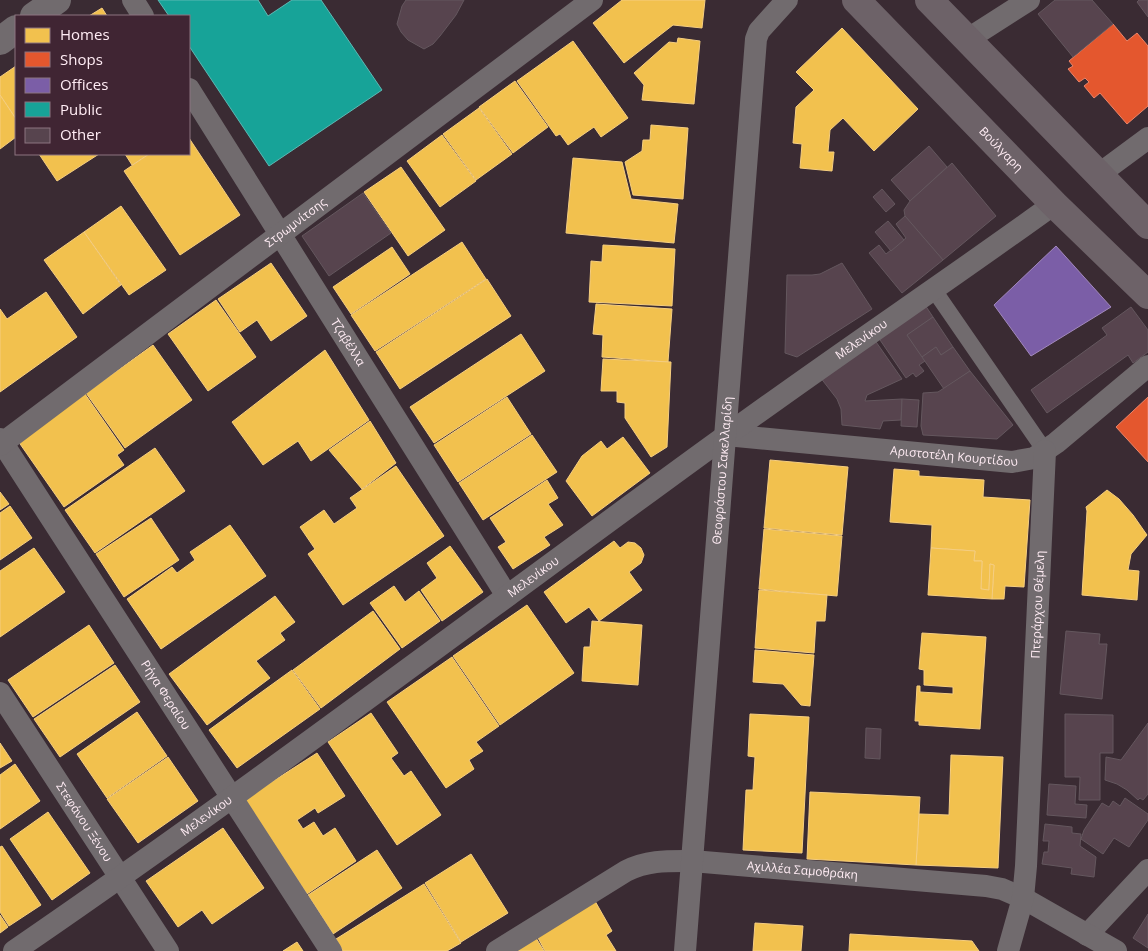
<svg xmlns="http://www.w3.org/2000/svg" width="1148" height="951" viewBox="0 0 1148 951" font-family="'Open Sans',sans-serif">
<rect width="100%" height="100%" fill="#3a2b33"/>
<g fill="#f2c14e" stroke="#f6ce80">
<polygon points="622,0 705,0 702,28 673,25 624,63 593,23"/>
<polygon points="102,8 107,16 89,16"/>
<polygon points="842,28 918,109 874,151 843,118 830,130 828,152 834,152 832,171 800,168 802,144 793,143 796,107 814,90 796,72"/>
<polygon points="678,38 700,41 694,104 642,100 644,85 634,73 669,42 677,43"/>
<polygon points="573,41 628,118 601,137 594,127 568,145 560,134 556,136 517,81"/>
<polygon points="16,66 16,119 0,95 0,77"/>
<polygon points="515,81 548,127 513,153 479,107"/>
<polygon points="0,95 16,119 16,137 0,149"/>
<polygon points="479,108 512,154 476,180 443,134"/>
<polygon points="651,125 688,128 683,199 633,195 625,162 642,151 643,140 650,140"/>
<polygon points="442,135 476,181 440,207 407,161"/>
<polygon points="189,138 240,215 180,255 124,171 149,154 189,154"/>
<polygon points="39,154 99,154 57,181"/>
<polygon points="125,154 149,154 132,165"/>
<polygon points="573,158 622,162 631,199 678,204 674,243 566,233"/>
<polygon points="401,167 445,230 408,256 364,192"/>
<polygon points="121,206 166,270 129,295 84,232"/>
<polygon points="84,232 121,285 83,314 44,260"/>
<polygon points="462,242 486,279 375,351 351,315"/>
<polygon points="603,245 675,249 672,306 589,302 591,261 602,262"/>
<polygon points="392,247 410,274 351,314 333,287"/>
<polygon points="271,263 307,316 271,341 257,320 240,332 218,299"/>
<polygon points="487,279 511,316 400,389 376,352"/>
<polygon points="46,292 77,337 0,392 0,309 7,319"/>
<polygon points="216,300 256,357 208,391 168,334"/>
<polygon points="596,304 672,309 668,362 602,357 603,335 593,334"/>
<polygon points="521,334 545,371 434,443 410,407"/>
<polygon points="153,345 192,400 125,448 86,393"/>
<polygon points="325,350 369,420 311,461 298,441 263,465 232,422"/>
<polygon points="603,359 671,362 667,447 651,457 625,418 625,403 617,402 617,391 601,391"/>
<polygon points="85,394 124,450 117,455 124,465 64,507 18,441"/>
<polygon points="507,397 531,434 458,482 434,445"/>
<polygon points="370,421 396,463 362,489 329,450"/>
<polygon points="532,435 557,472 483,520 459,483"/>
<polygon points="623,437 650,473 592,516 566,481 582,456 601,441 607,449"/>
<polygon points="155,448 185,491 95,553 65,510"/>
<polygon points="770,460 848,467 842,535 764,528"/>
<polygon points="396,466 444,536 343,605 308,554 315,549 300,527 324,510 334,524 357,508 350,498"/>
<polygon points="894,469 919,471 919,476 984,480 983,497 1030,500 1024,587 1005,586 1004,599 992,599 994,565 990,564 989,590 981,589 982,561 974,561 975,551 931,548 932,525 890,522"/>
<polygon points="547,480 558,498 548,504 563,525 544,537 550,545 513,569 498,547 506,542 490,518"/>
<polygon points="1107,490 1119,499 1133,515 1147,535 1131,554 1128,570 1139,571 1137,600 1082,595 1087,511 1086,507"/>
<polygon points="0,492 9,504 0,510"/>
<polygon points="10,506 32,538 0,560 0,513"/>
<polygon points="151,518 179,560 124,597 96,554"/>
<polygon points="230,525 266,576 161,649 127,599 172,567 177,573 195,560 190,552"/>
<polygon points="764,529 842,536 837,596 759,589"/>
<polygon points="614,541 620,548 628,542 635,543 641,548 644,555 641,563 629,572 642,590 599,621 589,607 566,623 544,592"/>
<polygon points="450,546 483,592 442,621 421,590 437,578 427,563"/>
<polygon points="34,548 65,592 0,637 0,571"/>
<polygon points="931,548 975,551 974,561 982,561 981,589 989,590 990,564 994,565 992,599 928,595"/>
<polygon points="394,586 405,602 419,591 440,621 402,648 370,603"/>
<polygon points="759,590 827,595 825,621 816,621 814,653 755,648"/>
<polygon points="275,596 295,622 280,633 285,640 256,661 270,678 207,725 169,674"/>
<polygon points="527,605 574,673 500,725 453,656"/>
<polygon points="373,611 400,649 321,708 293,670"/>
<polygon points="592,621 642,625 638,685 582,681 584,647 590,647"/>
<polygon points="89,625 114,663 33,717 8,680"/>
<polygon points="922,633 986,637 980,729 919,725 919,721 915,721 917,686 920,686 920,692 953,694 953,687 924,685 924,670 919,669"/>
<polygon points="755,650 814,655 810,706 801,705 783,684 753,682"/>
<polygon points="452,657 499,726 476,742 483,751 469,760 474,769 446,788 387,702"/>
<polygon points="115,665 140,702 60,757 34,719"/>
<polygon points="292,670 320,709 237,768 209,730"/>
<polygon points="137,712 167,756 107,798 77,754"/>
<polygon points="371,713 398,753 391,758 404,776 411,771 441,815 397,845 328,742"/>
<polygon points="750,714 809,717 802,853 743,850 746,790 753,790 755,757 748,756"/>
<polygon points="0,743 12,761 0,768"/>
<polygon points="317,753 345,796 318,813 315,808 297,820 303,829 314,822 323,836 335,828 356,861 307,894 245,799"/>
<polygon points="951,755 1003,757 998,868 916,865 919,814 949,815"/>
<polygon points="168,757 198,801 138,843 107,799"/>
<polygon points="15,764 40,801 0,829 0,775"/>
<polygon points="810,792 920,797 916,865 807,859"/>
<polygon points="48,812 90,873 52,900 10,839"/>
<polygon points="223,828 264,888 212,924 202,910 178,927 146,881"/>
<polygon points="2,846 41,905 9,926 0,912 0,847"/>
<polygon points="377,850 402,888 333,934 308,895"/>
<polygon points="471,854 508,913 461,942 425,883"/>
<polygon points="424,884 461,943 447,951 343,951 336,939"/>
<polygon points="595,901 612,931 606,935 616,951 545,951 537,936"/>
<polygon points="0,915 8,927 0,933"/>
<polygon points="755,923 803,926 801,951 753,951"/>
<polygon points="850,934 972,941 979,951 849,951"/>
<polygon points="536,938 544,951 514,951"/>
<polygon points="297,942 303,951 283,951"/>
</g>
<g fill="#e4572e" stroke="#ec8469">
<polygon points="1113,24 1127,41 1137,33 1148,46 1148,106 1127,124 1100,93 1094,98 1084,86 1089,82 1085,78 1079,82 1068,69 1073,66 1069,61"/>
<polygon points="1148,397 1148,462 1116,427"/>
</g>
<polygon fill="#7b5ea7" stroke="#a389be" points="1056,246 1111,307 1031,356 994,305"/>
<polygon fill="#17a398" stroke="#5db9b4" points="158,0 258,0 268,16 292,0 321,0 382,90 269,166 189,46 189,16 169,16"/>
<g fill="#57444e" stroke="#64575e">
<polygon points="406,0 464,0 456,15 440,36 433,44 424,49 408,40 401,32 397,24 402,6"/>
<polygon points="1055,0 1092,0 1113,24 1073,57 1038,14"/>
<polygon points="1139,0 1148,0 1148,17 1137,2"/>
<polygon points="929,146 947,167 910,201 891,180"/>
<polygon points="952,163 996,216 943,260 905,216 904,210 910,201"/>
<polygon points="882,189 895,204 886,212 873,197"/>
<polygon points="363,193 391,233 329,276 302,236"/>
<polygon points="905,216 943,260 902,293 869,253 879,245 886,254 906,238 896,224"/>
<polygon points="888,221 904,240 891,251 875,232"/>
<polygon points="842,263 872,309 797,357 785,353 787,275 812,275 820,274"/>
<polygon points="925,305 933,317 907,335 925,361 919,365 924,371 916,377 913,373 906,378 878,337"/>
<polygon points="1131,307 1148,330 1148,352 1133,363 1128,355 1047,413 1031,390 1107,335 1102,328"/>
<polygon points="933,317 953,347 941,355 936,347 922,357 907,335"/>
<polygon points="874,339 902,379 867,395 865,401 902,399 901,420 883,421 880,429 842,425 841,409 837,399 820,377"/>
<polygon points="936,347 941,355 953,347 970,371 944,389 922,357"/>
<polygon points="970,371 1013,425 997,439 923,435 921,426 923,393 938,392"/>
<polygon points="902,399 919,400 917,427 901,426"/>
<polygon points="1066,631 1100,634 1099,644 1107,644 1102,699 1060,694"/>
<polygon points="1065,714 1113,715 1113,753 1100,753 1100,800 1079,800 1080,777 1065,777"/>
<polygon points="1148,723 1148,794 1143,800 1140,798 1138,800 1127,790 1117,784 1105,780 1106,757 1121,760"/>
<polygon points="866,728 881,729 880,759 865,758"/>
<polygon points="1049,784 1076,786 1075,804 1087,805 1086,818 1047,815"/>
<polygon points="1125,798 1148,814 1148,820 1129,847 1114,838 1103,854 1081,839 1084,830 1102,803 1109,807 1113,801 1120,806"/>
<polygon points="1045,824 1072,827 1072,833 1081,834 1080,846 1096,857 1094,877 1071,874 1072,868 1042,864 1044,852 1048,852 1049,841 1043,841"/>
<polygon points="1148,914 1148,948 1133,938"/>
</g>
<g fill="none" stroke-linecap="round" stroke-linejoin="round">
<polyline stroke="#716b6e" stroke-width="16" points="934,290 1045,451"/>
<g stroke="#716b6e" stroke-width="22">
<polyline points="133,0 143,16"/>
<polyline points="968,39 1029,0"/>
<path id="s1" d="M189 89 507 596"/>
<polyline points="1098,175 1148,138"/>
<path id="s2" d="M726 435 1012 462 1034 458 1056 443 1148 366"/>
<path id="s3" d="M0 439 331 951"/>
<path id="s4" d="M0 445 592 0"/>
<path id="s5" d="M0 693 168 951"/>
<polyline points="1087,935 1148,870"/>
<path id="s6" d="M14 951C255 786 487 609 723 438 832 358 945 283 1054 204"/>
<path id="s7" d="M497 951 626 871C648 860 668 861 692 861L986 886 1002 889 1023 898 1116 951"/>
<path id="s8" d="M685 951 756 39 759 31 787 0"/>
<path id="s9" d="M1008 951 1023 898 1026 866 1045 451"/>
</g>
<g stroke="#716b6e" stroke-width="28">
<polyline points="34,16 57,0"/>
<polyline points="0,41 16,29"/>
</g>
<g stroke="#6d6268" stroke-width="28">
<path id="s10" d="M856 0 1054 204 1148 295"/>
<polyline points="929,0 1148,225"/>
</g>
</g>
<g text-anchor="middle" stroke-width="5" stroke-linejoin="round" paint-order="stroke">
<g font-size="12" fill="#ffecf4" stroke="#402533">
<text dy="4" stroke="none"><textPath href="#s10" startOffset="208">Βούλγαρη</textPath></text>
<text dy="4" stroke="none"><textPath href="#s4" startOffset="370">Στρωμνίτσης</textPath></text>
<text dy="4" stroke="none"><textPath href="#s6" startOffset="1045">Μελενίκου</textPath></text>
<text dy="4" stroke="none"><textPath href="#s1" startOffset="299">Τζαβέλλα</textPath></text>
<text dy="4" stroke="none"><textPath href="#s2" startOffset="229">Αριστοτέλη Κουρτίδου</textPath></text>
<text dy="4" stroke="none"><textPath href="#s8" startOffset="482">Θεοφράστου Σακελλαρίδη</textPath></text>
<text dy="4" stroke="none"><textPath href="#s6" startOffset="640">Μελενίκου</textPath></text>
<text dy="4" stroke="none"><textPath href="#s9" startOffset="349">Πτεράρχου Θέμελη</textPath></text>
<text dy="4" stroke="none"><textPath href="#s3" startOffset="305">Ρήγα Φεραίου</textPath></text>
<text dy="4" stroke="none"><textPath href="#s6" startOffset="235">Μελενίκου</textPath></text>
<text dy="4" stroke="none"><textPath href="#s5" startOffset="154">Στεφάνου Ξένου</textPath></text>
<text dy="4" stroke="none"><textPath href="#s7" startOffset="330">Αχιλλέα Σαμοθράκη</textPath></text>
</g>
</g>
<rect x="15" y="15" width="175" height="140" fill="#402533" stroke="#8c7580"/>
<rect x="25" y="28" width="25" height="15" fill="#f2c14e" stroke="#8c7580"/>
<text x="60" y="40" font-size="15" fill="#ffecf4">Homes</text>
<rect x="25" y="52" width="25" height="15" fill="#e4572e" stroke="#8c7580"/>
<text x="60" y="65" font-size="15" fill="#ffecf4">Shops</text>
<rect x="25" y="78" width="25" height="15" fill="#7b5ea7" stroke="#8c7580"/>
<text x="60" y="90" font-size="15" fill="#ffecf4">Offices</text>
<rect x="25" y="102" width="25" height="15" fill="#17a398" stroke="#8c7580"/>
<text x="60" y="115" font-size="15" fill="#ffecf4">Public</text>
<rect x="25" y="128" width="25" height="15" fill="#57444e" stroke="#8c7580"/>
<text x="60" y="140" font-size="15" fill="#ffecf4">Other</text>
</svg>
